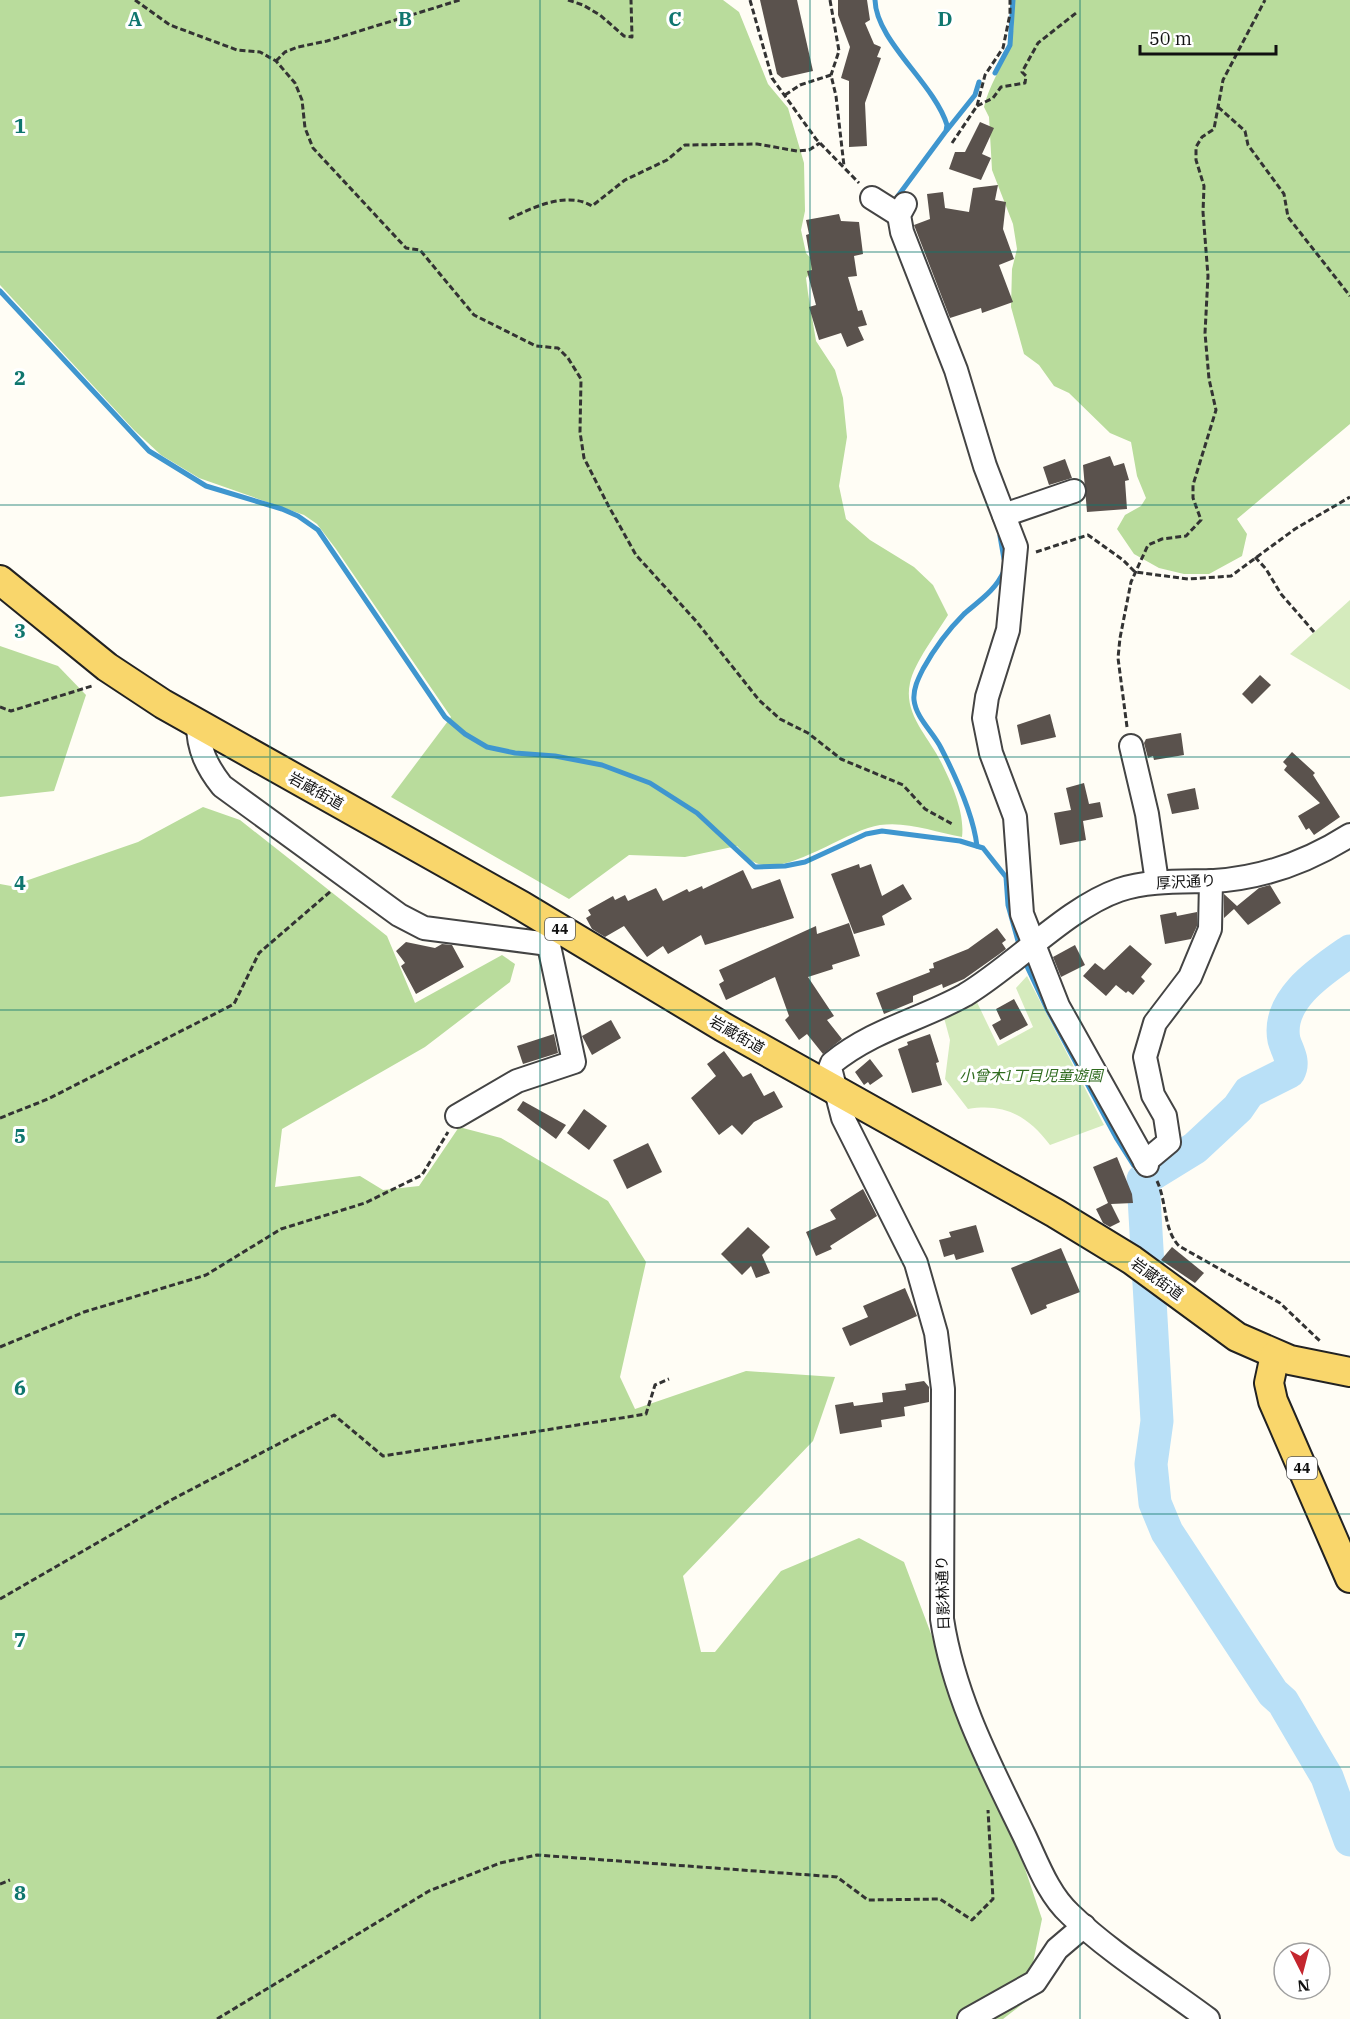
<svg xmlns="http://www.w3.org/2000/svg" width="1350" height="2019" viewBox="0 0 1350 2019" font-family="'IBM Plex Serif','Noto Sans JP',serif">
<rect width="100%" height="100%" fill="#fffdf5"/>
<g fill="#d5ebbd">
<polygon points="1350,600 1350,690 1290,654"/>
<path d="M1027 976 1104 1125 1050 1145C1028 1116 1005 1103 968 1109L945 1079 950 1040 943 1014 974 996 998 1046 1033 1027 1016 988Z"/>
</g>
<g fill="#b9dc9c">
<path d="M0 0H723L739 12 768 84 788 108 804 163 805 211 801 230 806 253 816 264 806 278 808 293 816 341 835 370 843 398 847 437 839 486 846 519 870 540 914 567 933 585 948 615C937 633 914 663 910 683 903 714 929 737 941 762 952 784 965 813 962 837 935 832 907 821 880 825 845 830 785 879 754 862 748 859 742 851 737 846L685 857 629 855 569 899 391 797 451 717 336 549 317 524 304 515 199 478 161 455 134 430 0 285Z"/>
<path d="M1013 0H1350V424L1237 519 1247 534 1242 556 1209 574H1184L1159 568 1134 554 1117 529 1125 515 1141 506 1146 498 1137 476 1131 442 1110 433 1069 393 1054 386 1039 365 1024 354 1011 307 1012 269 1017 249 1013 224 992 170 989 117 984 107C989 86 1000 70 1008 51 1015 36 1014 16 1013 0Z"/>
<polygon points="0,646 58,666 86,695 54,791 0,797"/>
<polygon points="203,807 240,820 387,936 415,1003 502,955 515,964 510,982 425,1047 282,1129 275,1187 360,1176 383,1190 419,1186 459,1127 501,1138 608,1201 646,1262 620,1377 635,1409 746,1371 835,1377 813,1441 683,1576 701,1652 715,1652 781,1571 859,1538 904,1562 936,1647 1002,1801 1042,1919 1025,2002 1003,2019 0,2019 0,884 11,886 138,842"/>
</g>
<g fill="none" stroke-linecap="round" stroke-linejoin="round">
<g stroke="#3f96cf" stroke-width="5">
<path d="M875 0C876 41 934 83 947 125L946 131 892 204"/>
<polyline points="995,73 1010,45 1013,0"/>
<polyline points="947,130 975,95 979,82"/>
<polyline points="0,291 149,451 206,486 282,509 298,516 318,530 445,717 465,734 487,747 515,753 555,756 602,765 650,783 697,813 755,867 785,866 805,862 866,834 882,831 960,841 983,848 1006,877 1008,905 1020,948"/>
<polyline points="1000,536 1004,559"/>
<path d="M977 846C973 813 956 777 941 748 933 732 916 718 914 700 913 689 918 679 923 669 934 649 948 630 964 614 980 600 995 591 1004 571"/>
<polyline points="1024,960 1047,1009 1117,1139 1143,1180"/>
</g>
<path stroke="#b9e0f7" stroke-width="33" d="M1350 951C1321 971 1276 1000 1284 1040 1287 1051 1295 1061 1289 1072L1249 1092 1238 1108 1195 1148 1143 1180 1157 1421 1151 1464 1155 1503 1167 1532 1273 1693 1283 1702 1327 1777 1350 1840"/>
</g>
<g fill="#5a524d">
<polygon points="760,0 797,0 813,71 782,78 777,74"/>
<polygon points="838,0 867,0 870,20 865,23 874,44 881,47 877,57 881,58 865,103 867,146 849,147 849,81 841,78 850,47 838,15"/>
<polygon points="980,122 994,128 982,154 991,158 981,180 949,169 955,152 965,152"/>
<polygon points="998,185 995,200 1006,202 1003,229 1014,259 999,265 1013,302 982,313 981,308 950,318 914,225 930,219 927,194 943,192 945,208 969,212 973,188"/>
<polygon points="839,214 841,221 859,222 863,254 854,256 857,276 848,277 858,311 862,310 867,325 858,327 864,340 847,347 841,333 819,340 809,307 816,305 807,271 812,270 806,235 809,234 806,220"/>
<polygon points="1110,456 1114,466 1124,463 1129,480 1125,481 1127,509 1087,512 1083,465"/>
<polygon points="1065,459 1072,478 1049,485 1043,467"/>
<polygon points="1260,675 1271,685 1252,704 1242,694"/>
<polygon points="1050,714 1056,737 1021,745 1017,725"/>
<polygon points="1181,733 1184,755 1154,760 1153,756 1148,758 1144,743 1146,739"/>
<polygon points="1292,752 1315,773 1313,775 1340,817 1314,835 1309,828 1306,830 1298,816 1320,803 1284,770 1287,766 1283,762"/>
<polygon points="1084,783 1089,804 1100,802 1103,817 1083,821 1086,840 1060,845 1054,813 1071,810 1066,788"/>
<polygon points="1195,788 1199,809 1172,814 1167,794"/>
<polygon points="859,864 860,868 871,864 882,896 903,884 912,899 882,916 885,925 854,934 831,874"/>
<polygon points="743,870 752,889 780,879 794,918 705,945 701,935 668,954 663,946 647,957 624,926 605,937 592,929 586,918 591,915 588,910 613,896 615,900 625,895 628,901 656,888 663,901 687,889 689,892 702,886 703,889"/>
<polygon points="1270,885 1281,903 1248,925 1234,909 1224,918 1224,894 1237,906 1259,888"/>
<polygon points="1176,912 1177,916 1197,912 1197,926 1191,939 1165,944 1160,915"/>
<polygon points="849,923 860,956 832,965 833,969 808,977 834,1016 827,1020 842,1039 823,1054 807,1034 799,1040 785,1020 789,1016 775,977 726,1000 719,984 724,981 719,970 816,926 817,934"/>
<polygon points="997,928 1006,940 1002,943 1006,949 998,955 964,979 943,988 942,984 913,996 913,1002 884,1014 876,993 930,972 929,969 934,968 933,963 968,949"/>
<polygon points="406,942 435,948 442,944 452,945 464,967 416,994 401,966 405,963 396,951"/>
<polygon points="1075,945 1085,965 1061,977 1053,957"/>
<polygon points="1130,945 1152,964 1141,977 1145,981 1133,995 1128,991 1126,993 1116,985 1106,996 1083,976 1095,963 1104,970"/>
<polygon points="1014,999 1028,1025 1000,1040 992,1025 1001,1020 996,1009"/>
<polygon points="611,1020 621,1038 592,1055 582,1036"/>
<polygon points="554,1034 558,1053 523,1064 517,1046"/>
<polygon points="930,1034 939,1062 936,1063 942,1085 912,1093 898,1049 908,1045 907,1042"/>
<polygon points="724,1051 743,1077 751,1073 764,1096 774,1091 783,1107 754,1122 742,1135 732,1125 719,1135 691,1098 716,1076 707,1064"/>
<polygon points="870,1059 883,1076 870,1085 868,1082 864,1085 855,1072"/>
<polygon points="523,1101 566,1125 556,1139 517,1110"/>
<polygon points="584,1109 607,1126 589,1150 567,1133"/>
<polygon points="648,1143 662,1172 627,1189 613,1160"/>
<polygon points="1117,1157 1132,1194 1133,1203 1111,1204 1120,1222 1110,1227 1103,1223 1096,1209 1108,1203 1093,1167"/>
<polygon points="863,1189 877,1216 830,1246 832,1249 816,1256 806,1232 836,1219 830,1210"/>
<polygon points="976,1225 984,1252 956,1260 954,1254 944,1257 939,1240 951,1237 949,1232"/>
<polygon points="748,1227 770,1247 762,1255 770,1273 756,1278 751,1266 742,1275 721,1254"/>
<polygon points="1172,1247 1204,1273 1195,1283 1161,1260"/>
<polygon points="1061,1248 1080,1292 1046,1305 1047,1308 1031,1315 1011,1268"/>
<polygon points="905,1288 917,1316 850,1346 842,1328 868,1317 863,1306"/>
<polygon points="924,1381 929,1387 929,1402 904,1407 905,1416 881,1420 882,1427 840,1434 835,1405 853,1402 854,1406 883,1402 882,1393 906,1390 905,1384"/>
</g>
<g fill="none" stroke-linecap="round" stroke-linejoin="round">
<defs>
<g id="minor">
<polyline points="872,198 899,215"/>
<polyline points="905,204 899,215 902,232 956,370 985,466 1016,547 1008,630 987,697 984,718 991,753 1015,817 1022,914 1058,1006 1147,1165"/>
<polyline points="1004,515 1074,491"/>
<path d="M198 724C198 749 207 767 222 786L399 915 424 928 541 943 548 941 563 930"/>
<polyline points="1131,746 1147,814 1157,882"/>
<polyline points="457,1116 517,1081 574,1062 548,941"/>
<polyline points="1145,1162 1169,1142 1165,1116 1153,1095 1145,1057 1155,1023 1190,977 1210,929 1211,881"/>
<polyline points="969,2019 1035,1982 1057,1949 1084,1926"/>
<path d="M1208 2019C1164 1986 1109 1952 1070 1914 1048 1894 1037 1862 1024 1835 990 1765 954 1697 942 1619L943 1389 936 1333 916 1263 843 1118 830 1068 832 1063C874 1029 920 1020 965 995 1014 966 1067 908 1119 890 1149 880 1182 882 1214 881 1263 878 1309 861 1350 835"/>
</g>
<g id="major">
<polyline points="0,580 107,667 163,704 522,906 723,1027 1055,1213 1132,1260 1237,1337 1290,1360 1350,1372"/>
<polyline points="1275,1355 1269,1383 1273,1401 1350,1578"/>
</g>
</defs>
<use href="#minor" stroke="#444" stroke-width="26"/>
<use href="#major" stroke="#222" stroke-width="32"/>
<g stroke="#333" stroke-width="3" stroke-dasharray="6 3" stroke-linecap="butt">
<polyline points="135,0 170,25 237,50 260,52 276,61 295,83 302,100 305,128 313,148 406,248 420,250 474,315 536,346 558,348 568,358 581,379 580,432 584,458 608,505 636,555 696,621 759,700 780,719 808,733 841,759 903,785 925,809 954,825"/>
<polyline points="568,0 583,5 600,15 624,36 632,37 631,0"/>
<polyline points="750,0 772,78 816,139 859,183"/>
<polyline points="830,0 839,51 831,75"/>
<polyline points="276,61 285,52 298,47 327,41 460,0"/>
<polyline points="785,95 800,85 831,75 836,96 844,166"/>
<polyline points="977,106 993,98 1001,87 1025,83 1026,76 1022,72 1038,43 1076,13"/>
<polyline points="1218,107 1245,131 1248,145 1284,194 1288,217 1350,296"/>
<polyline points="952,143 977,106 985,75 1003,48 1010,14 1010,0"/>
<path d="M509 219C533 207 568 191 592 206L625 180 667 160 685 145 757 144 797 151 809 150 820 143"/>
<polyline points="1036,552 1088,535 1123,560 1135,572 1188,579 1231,576 1295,529 1350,497"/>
<polyline points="1255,557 1266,569 1281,594 1314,632"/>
<polyline points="0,707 11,711 92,686"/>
<polyline points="1127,727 1118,658 1120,638 1131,582 1148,545 1162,539 1186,536 1201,520 1193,498 1193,485 1216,410 1209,379 1205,333 1208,276 1203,212 1204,186 1196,160 1196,147 1202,137 1214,129 1223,80 1265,0"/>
<polyline points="0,1118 48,1099 234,1004 259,953 331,891"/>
<path d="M1157 1181C1167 1202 1163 1229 1179 1246L1280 1303 1321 1342"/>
<polyline points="0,1347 84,1312 206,1275 281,1229 365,1203 422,1175 448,1132"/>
<polyline points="0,1599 173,1499 334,1415 383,1456 646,1414 655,1385 669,1379"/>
<polyline points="0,1884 10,1880"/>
<polyline points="217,2019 429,1891 500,1863 537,1855 837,1877 868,1900 940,1899 972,1920 993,1899 988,1810"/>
</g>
<use href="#minor" stroke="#fff" stroke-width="22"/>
<use href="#major" stroke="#f9d66b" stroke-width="28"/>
</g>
<path fill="none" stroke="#0f766e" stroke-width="1.5" stroke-opacity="0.55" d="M270 0V2019M540 0V2019M810 0V2019M1080 0V2019M0 252H1350M0 505H1350M0 757H1350M0 1010H1350M0 1262H1350M0 1514H1350M0 1767H1350"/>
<g text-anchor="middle" stroke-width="6" stroke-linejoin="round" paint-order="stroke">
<g fill="#fff" stroke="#585858" stroke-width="1.5">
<rect x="545" y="918" width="30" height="22" rx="4.5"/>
<rect x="1287" y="1457" width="30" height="22" rx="4.5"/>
</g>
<g font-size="14" font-weight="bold" fill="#111">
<text x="560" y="934">44</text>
<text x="1302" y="1473">44</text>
</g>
<g font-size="15" fill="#111" stroke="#fff">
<text transform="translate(316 791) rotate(29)" y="5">岩蔵街道</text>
<text transform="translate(1186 882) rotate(-3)" y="5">厚沢通り</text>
<text transform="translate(737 1035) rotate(30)" y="5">岩蔵街道</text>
<text transform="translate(1157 1279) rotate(36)" y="5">岩蔵街道</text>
<text transform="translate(943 1593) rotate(-92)" y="5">日影林通り</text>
</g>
<g font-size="15" font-style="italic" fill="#2f6b1f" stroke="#fff">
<text x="1031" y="1081">小曾木1丁目児童遊園</text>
</g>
</g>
<g font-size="20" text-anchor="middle" font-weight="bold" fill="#0f766e" stroke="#fff" stroke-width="6" stroke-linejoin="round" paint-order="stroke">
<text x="135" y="26">A</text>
<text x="405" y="26">B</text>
<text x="675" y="26">C</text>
<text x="945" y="26">D</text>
<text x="20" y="133">1</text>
<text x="20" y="385">2</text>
<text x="20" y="638">3</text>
<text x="20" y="890">4</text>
<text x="20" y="1143">5</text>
<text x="20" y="1395">6</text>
<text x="20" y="1647">7</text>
<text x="20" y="1900">8</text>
</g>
<g transform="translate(1302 1971) rotate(174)"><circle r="28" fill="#ffffff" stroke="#a0a0a0" stroke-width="1.5"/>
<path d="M0-4.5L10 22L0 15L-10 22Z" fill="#c4262e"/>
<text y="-9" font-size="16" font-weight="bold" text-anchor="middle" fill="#111111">N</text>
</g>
<path d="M1140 45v9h136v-9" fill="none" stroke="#111111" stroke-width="3"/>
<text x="1149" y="45" font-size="18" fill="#111111" stroke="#ffffff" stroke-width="4.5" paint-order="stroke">50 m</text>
</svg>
